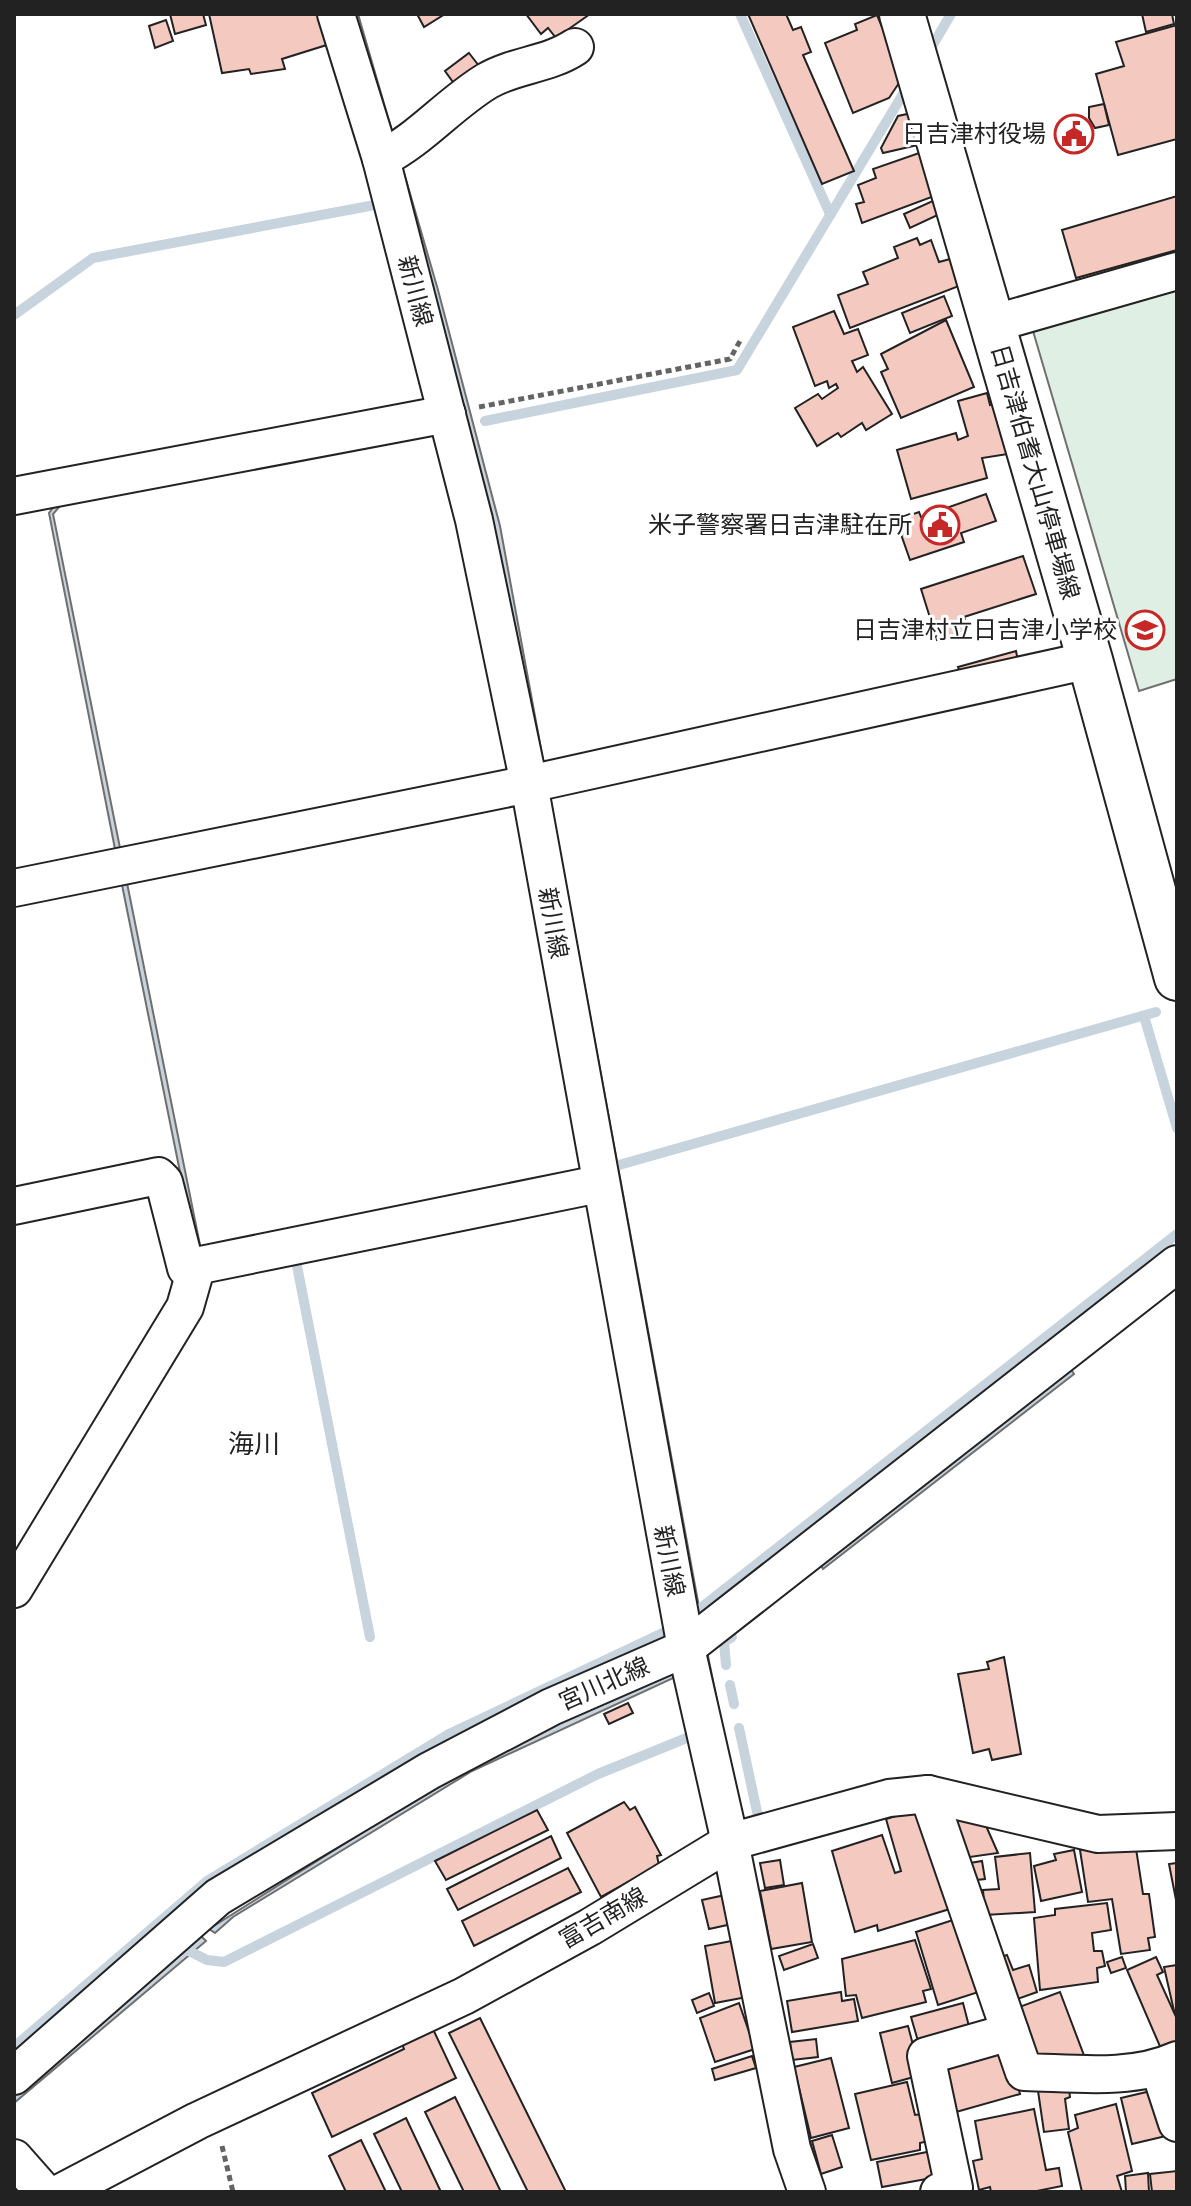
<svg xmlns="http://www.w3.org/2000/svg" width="1191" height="2206" viewBox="0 0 1191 2206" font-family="'IBM Plex Sans','Noto Sans JP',sans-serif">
<rect width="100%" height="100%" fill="#fff"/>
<polygon fill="#e0efe3" stroke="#6f6f6f" stroke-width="2" points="1177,290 1177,679 1139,691 1033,331"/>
<g fill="#c7d3dd" stroke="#6f6f6f" stroke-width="2">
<polygon points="348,14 358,14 438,290 500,526 708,1656 794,2083 824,2192 816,2192"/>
<polygon points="430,432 60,506 53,514 121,853 116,854 49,513 57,502"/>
<polygon points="126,878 202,1255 197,1256 121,880"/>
<polygon points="1070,1368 1074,1374 823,1569 820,1563"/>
<polygon points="681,1666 682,1674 472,1771 233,1917 215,1933 209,1929 471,1764"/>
<polygon points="201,1936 206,1941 14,2103 14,2095"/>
</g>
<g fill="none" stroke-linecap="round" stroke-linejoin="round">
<g stroke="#c7d3dd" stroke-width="10">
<polyline points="740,14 830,214"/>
<polyline points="928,53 951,14"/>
<polyline points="14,315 93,258 380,204"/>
<polyline points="485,421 737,370 909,84"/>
<polyline points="1144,1016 1177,1128"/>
<polyline points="612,1167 1156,1012"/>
<polyline points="296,1261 370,1637"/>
<polyline points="697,1611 1177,1234"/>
<polyline points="726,1665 724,1642 732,1637"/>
<polyline points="730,1685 734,1704"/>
<polyline points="739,1728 759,1821"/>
<polyline points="189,1951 207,1960 224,1962 598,1774 694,1735"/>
<polyline points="14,2047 207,1881 449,1734 669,1630"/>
</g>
</g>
<g fill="#f3c9c0" stroke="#222" stroke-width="2">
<polygon points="170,14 203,14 206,25 175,34"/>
<polygon points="209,14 324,14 333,43 282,59 285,69 251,74 249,69 222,73"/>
<polygon points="417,14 445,14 424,27"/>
<polygon points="526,14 590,14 556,38 548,28 541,34"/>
<polygon points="748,14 786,14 793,30 801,27 811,52 803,55 854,171 822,184"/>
<polygon points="1142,14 1172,14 1174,24 1146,32"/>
<polygon points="877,15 903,77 889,98 853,113 825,43 857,30 855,24"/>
<polygon points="166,20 173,41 155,48 149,26"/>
<polygon points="1177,25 1177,139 1118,155 1096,74 1124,66 1116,42"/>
<polygon points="469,53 483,71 458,89 445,71"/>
<polygon points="1104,104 1109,125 1095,128 1089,118 1089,107"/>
<polygon points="912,113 922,144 883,153 881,148 898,116"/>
<polygon points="922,152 937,195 862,223 856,204 864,202 858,185 876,178 873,169"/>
<polygon points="1177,196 1177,250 1076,278 1062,230"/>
<polygon points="937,199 942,213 910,228 904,214"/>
<polygon points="917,238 920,245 931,240 939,262 950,259 959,286 850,328 838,295 868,284 863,272 898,258 894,247"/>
<polygon points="944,296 952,316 910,333 902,313"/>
<polygon points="834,311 844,334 858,329 868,355 852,361 857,372 863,367 892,414 866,430 862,423 841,437 838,433 817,446 795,408 818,394 822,399 838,388 836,384 829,388 827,381 815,386 793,327"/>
<polygon points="946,320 974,387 901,418 881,372 888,369 881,354"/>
<polygon points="987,393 990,405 994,404 1008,454 982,458 987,478 911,499 897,450 956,433 958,440 968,436 958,401"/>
<polygon points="986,494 996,521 961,533 964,542 910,560 896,520 919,512 921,517"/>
<polygon points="1023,556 1036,594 964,617 968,630 937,640 921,589"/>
<polygon points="1016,651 1018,661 961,677 958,667"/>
<polygon points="1004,1657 1021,1754 992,1760 989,1749 973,1753 958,1674 989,1669 987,1662"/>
<polygon points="628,1703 633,1713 609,1724 604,1714"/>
<polygon points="624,1802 630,1810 635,1807 661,1855 657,1856 659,1865 601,1897 567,1833"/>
<polygon points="922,1808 953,1908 878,1931 877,1925 855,1932 832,1851 882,1835 895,1873 901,1871 886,1819"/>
<polygon points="537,1810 548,1830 446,1880 435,1861"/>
<polygon points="954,1814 983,1819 998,1853 963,1858"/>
<polygon points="551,1836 561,1858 458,1910 447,1889"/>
<polygon points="1135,1842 1143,1894 1149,1894 1155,1937 1148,1938 1150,1950 1121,1954 1112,1899 1088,1902 1080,1850"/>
<polygon points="1074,1850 1082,1892 1041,1901 1034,1866 1056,1860 1054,1854"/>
<polygon points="1030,1853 1035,1912 985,1915 983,1890 999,1889 995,1857"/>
<polygon points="780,1860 784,1885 765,1888 760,1863"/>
<polygon points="982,1861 985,1879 967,1881 964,1864"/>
<polygon points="1177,1863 1177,1905 1169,1864"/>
<polygon points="568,1868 581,1892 474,1946 462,1921"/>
<polygon points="802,1883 812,1942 771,1949 760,1891"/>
<polygon points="725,1895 732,1924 709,1929 702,1900"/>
<polygon points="1107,1903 1111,1930 1092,1933 1094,1951 1102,1951 1105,1966 1097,1968 1098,1982 1040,1990 1034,1918 1055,1915 1055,1909"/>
<polygon points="953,1920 959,1939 967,1938 988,1989 938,2005 916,1932"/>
<polygon points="737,1940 747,1997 715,2003 705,1946"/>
<polygon points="915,1940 931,1989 923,1991 926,2002 862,2018 856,1995 846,1996 842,1959"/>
<polygon points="813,1944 818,1958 784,1970 779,1956"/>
<polygon points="1007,1955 1013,1970 1029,1965 1037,1992 1006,2003 992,1960"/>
<polygon points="1122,1957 1126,1968 1111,1973 1107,1962"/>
<polygon points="1156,1957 1163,1972 1157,1975 1177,2019 1177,2053 1165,2058 1127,1970"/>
<polygon points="1177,1965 1177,2010 1174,2011 1164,1967"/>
<polygon points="841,1992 842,2001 854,1999 858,2021 792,2032 787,2001"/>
<polygon points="1060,1992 1088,2066 1034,2066 1014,2009"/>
<polygon points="709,1993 714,2006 697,2013 692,2000"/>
<polygon points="739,2003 755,2049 715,2062 700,2018"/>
<polygon points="963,2003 971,2034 920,2048 911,2017"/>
<polygon points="480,2018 566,2192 528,2192 449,2033"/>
<polygon points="908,2026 921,2075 892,2083 880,2033"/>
<polygon points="432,2027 456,2078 332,2137 312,2093 404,2049 401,2041"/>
<polygon points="816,2039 818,2057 792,2060 790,2042"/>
<polygon points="1008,2049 1020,2094 949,2114 936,2065"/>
<polygon points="752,2056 756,2068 715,2080 712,2069"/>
<polygon points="831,2058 849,2128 811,2138 794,2067"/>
<polygon points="1068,2080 1070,2097 1065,2099 1069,2129 1044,2132 1037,2084"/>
<polygon points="907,2082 915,2115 930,2113 936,2139 920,2143 920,2150 871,2160 855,2094"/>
<polygon points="1155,2090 1166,2136 1132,2144 1121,2098"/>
<polygon points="455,2097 501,2192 464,2192 425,2112"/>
<polygon points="1116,2104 1132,2171 1117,2176 1122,2192 1082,2192 1068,2132 1078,2128 1075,2115"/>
<polygon points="1034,2109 1046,2170 1059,2168 1062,2186 1032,2192 991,2192 990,2187 979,2190 973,2161 982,2159 975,2121"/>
<polygon points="406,2118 441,2192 402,2192 374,2134"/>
<polygon points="832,2135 842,2167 821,2174 812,2141"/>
<polygon points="361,2140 386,2192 346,2192 329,2156"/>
<polygon points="937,2150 943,2176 882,2187 877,2162"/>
<polygon points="1177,2171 1177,2192 1152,2192 1150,2174"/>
<polygon points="1148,2173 1149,2192 1126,2192 1125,2176"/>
</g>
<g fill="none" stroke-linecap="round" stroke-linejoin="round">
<defs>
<g id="minor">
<polyline points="336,14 381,159 474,520 529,784 686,1648 730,1842 792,2149 807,2192"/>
<path d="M381 159C421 139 449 104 487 81 514 65 548 65 575 47"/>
<polyline points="992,324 1177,271"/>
<polyline points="14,496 447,414"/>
<polyline points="14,888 529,784 1090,660"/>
<polyline points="14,1206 158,1176 164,1182 186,1268 599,1184"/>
<polyline points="14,1589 185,1307 197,1265"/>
<path d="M928 1794 1024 2072C1074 2073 1131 2081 1177 2060"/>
<polyline points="1159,2068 1177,2123"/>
<polyline points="14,2076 218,1897 429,1771 551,1707 686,1648 1177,1264"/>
<polyline points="14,2158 44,2192"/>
<polyline points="62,2192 197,2121 464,1996 590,1927 730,1842 889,1798 928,1794 1098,1834 1177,1831"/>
<polyline points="939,2192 954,2188 926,2056 1010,2032"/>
</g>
<polyline id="major" points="902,14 1090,660 1177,978"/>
</defs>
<use href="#minor" stroke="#222" stroke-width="40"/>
<use href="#major" stroke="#222" stroke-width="48"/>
<g stroke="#646464" stroke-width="5" stroke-dasharray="6 4" stroke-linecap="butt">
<polyline points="479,407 730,359 741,339"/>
<polyline points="222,2146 233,2192"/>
</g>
<use href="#minor" stroke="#fff" stroke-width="36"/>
<use href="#major" stroke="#fff" stroke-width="44"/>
</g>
<defs>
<symbol id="civic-ring" viewBox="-11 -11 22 22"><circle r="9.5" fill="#fff" stroke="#c62828" stroke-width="1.5"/><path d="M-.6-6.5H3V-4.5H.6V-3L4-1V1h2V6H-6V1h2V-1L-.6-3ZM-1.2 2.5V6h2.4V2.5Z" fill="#c62828"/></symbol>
<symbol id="school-ring" viewBox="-11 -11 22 22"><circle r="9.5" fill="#fff" stroke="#c62828" stroke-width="1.5"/><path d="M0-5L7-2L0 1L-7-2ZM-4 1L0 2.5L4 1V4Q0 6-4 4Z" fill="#c62828"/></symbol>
</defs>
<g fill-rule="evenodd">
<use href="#civic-ring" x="1052" y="112" width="44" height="44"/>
<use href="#civic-ring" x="918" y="503" width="44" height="44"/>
<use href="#school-ring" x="1123" y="608" width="44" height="44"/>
</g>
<g text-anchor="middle" stroke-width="6" stroke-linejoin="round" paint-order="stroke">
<g font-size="24" fill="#222" stroke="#fff" text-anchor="end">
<text x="1046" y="142">日吉津村役場</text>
<text x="912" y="533">米子警察署日吉津駐在所</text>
<text x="1117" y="638">日吉津村立日吉津小学校</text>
</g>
<g font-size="24" fill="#222" stroke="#fff">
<text transform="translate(415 291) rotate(75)" y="8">新川線</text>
<text transform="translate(1035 472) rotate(74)" y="8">日吉津伯耆大山停車場線</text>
<text transform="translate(553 923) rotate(80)" y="8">新川線</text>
<text transform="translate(669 1561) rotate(79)" y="8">新川線</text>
<text transform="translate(604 1684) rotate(-24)" y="8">宮川北線</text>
<text transform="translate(603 1918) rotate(-30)" y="8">富吉南線</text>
</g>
<g font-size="26" fill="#222" stroke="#fff">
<text x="254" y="1453">海川</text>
</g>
</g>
<rect width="1191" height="2206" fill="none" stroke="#222222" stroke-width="32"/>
</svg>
